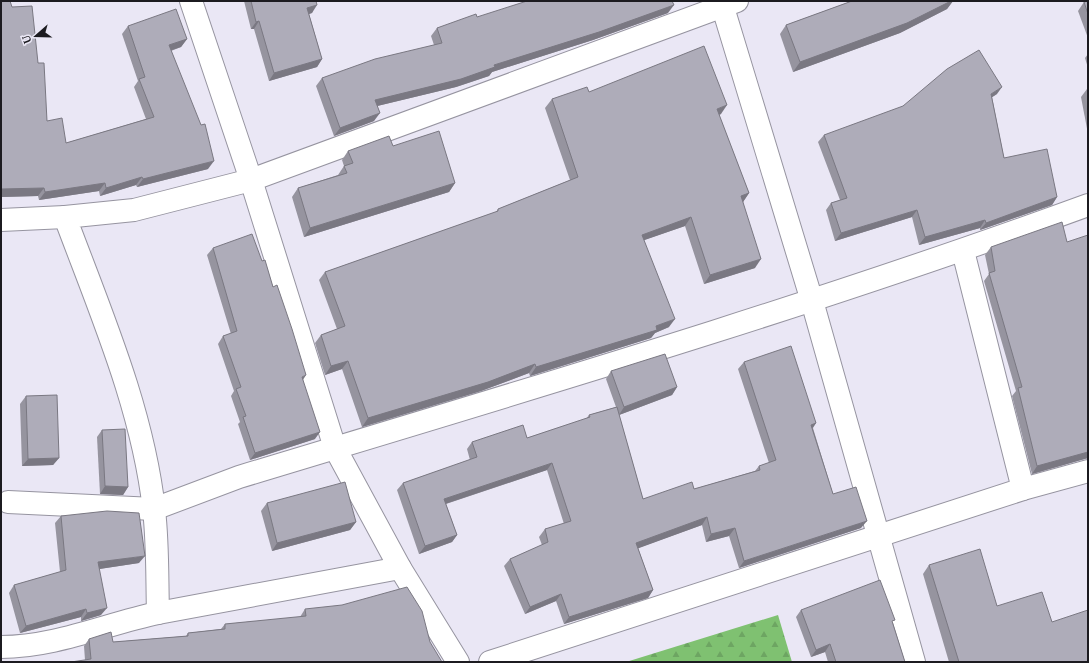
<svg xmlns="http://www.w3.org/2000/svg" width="1089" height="663" viewBox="0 0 1089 663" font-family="'PT Serif',serif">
<defs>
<pattern id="forest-firs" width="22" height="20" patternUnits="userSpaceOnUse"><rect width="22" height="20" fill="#7fc171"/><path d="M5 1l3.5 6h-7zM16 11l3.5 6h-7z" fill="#6da562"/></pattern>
</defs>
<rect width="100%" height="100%" fill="#eae7f5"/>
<polygon fill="url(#forest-firs)" points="778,615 792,662 626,662"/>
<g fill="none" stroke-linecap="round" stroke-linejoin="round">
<defs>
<g id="street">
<polyline points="191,1 251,180 335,448 400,568 458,662"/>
<polyline points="721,1 812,301 914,662"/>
<polyline points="1,220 65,217"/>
<polyline points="1023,489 1088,471"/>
<path d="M8 502 154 509 239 477C523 391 809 307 1088 205"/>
<path d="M158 613C157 579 158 544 154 510 143 409 100 311 65 217L134 210 251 180 737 1"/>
<path d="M1 647C55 647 106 624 158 613L400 568"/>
<polyline points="490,662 1023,489 963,251"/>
</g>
</defs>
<use href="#street" stroke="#9694a0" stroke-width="24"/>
<use href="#street" stroke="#fff" stroke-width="22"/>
</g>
<g fill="#96949f">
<polygon points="1,1 12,7 38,63 47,121 66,143 146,119 134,87 138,81 122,34 128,26 187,39 181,47 171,51 208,169 137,187 136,185 100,196 99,191 39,200 38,196 1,197"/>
<polygon points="244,1 316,1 312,13 309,14 322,59 317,67 269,81 254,29 251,29"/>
<polygon points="852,1 953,1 947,9 900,33 793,72 780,34 786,25"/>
<polygon points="1088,1 1088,38 1078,11 1084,2"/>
<polygon points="668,13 593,40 492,72 489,76 456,87 377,106 374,121 334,136 316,86 322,78 434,45 431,36 437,28 477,17"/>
<polygon points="1088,54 1088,68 1085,58"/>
<polygon points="1088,88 1088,134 1081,97 1087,89"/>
<polygon points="589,92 721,114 719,115 749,193 743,202 755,268 704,284 685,226 644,240 669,327 655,333 651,338 530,376 529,373 481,391 362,427 342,369 325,375 315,343 321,335 337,329 319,280 325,272 496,212 498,209 570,180 545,108 552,99"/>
<polygon points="997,94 992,97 1004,158 1057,197 1052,205 980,230 980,228 919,245 912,217 835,241 826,210 831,203 840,200 818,142 824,135"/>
<polygon points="393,146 455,183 449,192 304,237 292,197 298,188 338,175 344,166 342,160 348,151"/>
<polygon points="991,247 1088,458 1032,474 1012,396 1016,391 984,281 989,274 985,255"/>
<polygon points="213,248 262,261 273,287 303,380 315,439 250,460 238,424 240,422 231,396 234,391 218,344 223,336 231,334 207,255"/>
<polygon points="744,362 816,423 813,428 833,494 861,528 739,568 729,536 706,542 702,525 638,548 653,590 648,598 564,624 556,601 525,614 504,566 510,559 542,545 539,537 545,529 564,524 547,470 446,504 457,535 452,542 419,554 397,490 403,483 470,460 467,449 472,442 527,438 586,419 589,415 616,407 606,379 611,371 677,387 672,395 619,415 643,499 694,489 755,471 759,466 769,463 738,369"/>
<polygon points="26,396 59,458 53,465 22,466 20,404"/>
<polygon points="102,430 128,487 123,495 100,494 97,437"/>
<polygon points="267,503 356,522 350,530 272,551 261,511"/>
<polygon points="61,516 139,563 99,569 101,615 81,621 81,617 20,633 9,593 14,585 60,572 55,523"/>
<polygon points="929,565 997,606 1052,622 1088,662 949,662 923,574"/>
<polygon points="305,609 422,611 85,660 84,646 89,639 113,642 186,636 188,633 221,629 225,624 300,617"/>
<polygon points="801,610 893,623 905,662 828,662 825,652 811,657 796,617"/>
</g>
<g fill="#7a7882">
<polygon points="951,1 953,1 947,9 900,33 793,72 800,62"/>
<polygon points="317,5 312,13 302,16 307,8"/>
<polygon points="674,5 668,13 593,40 492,72 489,76 456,87 369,108 375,100 494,65"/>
<polygon points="259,21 254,29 251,29 256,22"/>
<polygon points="187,39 181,47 163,53 169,45"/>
<polygon points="322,59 317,67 269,81 274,73"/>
<polygon points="1002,87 997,94 986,101 991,94"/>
<polygon points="727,105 721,114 711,118 717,109"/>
<polygon points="380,113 374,121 334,136 340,128"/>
<polygon points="214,161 208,169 137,187 143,179"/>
<polygon points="142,177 136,185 100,196 106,188"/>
<polygon points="105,183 99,191 39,200 45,192"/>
<polygon points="455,183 449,192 304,237 310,228"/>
<polygon points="44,188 38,196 1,197 1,189"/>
<polygon points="749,193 743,202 735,205 741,196"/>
<polygon points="1057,197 1052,205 980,230 986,223"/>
<polygon points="917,210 912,217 835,241 841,233"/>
<polygon points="691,217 685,226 636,243 642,235"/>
<polygon points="985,220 980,228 919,245 925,237"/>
<polygon points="761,259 755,268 704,284 710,275"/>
<polygon points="675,319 669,327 655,333 651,338 530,376 536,367 656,326"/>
<polygon points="348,361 342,369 325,375 331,366"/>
<polygon points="535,364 529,373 481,391 362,427 368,418"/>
<polygon points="306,375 301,383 302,377"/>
<polygon points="677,387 672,395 619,415 624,407"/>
<polygon points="816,423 811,430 811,425"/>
<polygon points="320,432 315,439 250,460 255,453"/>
<polygon points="1088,452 1088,458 1032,474 1037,466"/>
<polygon points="59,458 53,465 22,466 28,459"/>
<polygon points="552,463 547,470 439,506 444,499"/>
<polygon points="105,486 128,487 123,495 100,494"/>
<polygon points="707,517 702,525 631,551 636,543"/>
<polygon points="867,521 861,528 739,568 744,561"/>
<polygon points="356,522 350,530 272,551 277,543"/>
<polygon points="735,528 729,536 706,542 711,534"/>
<polygon points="457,535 452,542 419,554 425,546"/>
<polygon points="145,556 139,563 93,570 98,562"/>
<polygon points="653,590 648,598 564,624 569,617"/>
<polygon points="561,594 556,601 525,614 530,607"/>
<polygon points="107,608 101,615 81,621 87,613"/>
<polygon points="86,609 81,617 20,633 26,626"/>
<polygon points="830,644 825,652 811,657 816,650"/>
</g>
<g fill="#aeacb9" stroke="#7a7882">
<polygon points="1,1 10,1 12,7 32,6 38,63 44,63 47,121 62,118 66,143 154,117 139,79 145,77 128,26 176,9 187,39 169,45 201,125 205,124 214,161 143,179 142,177 106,188 105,183 45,192 44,188 1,189"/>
<polygon points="251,1 316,1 317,5 307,8 322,59 274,73 259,21 256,22"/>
<polygon points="527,1 672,1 674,5 599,32 494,65 495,67 461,79 375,100 380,113 340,128 322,78 375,59 442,43 437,28 476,14 477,17"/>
<polygon points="852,1 951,1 907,23 800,62 786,25"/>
<polygon points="1088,1 1088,14 1084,2"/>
<polygon points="704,46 727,105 717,109 749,193 741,196 761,259 710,275 691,217 642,235 675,319 656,326 657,330 536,367 535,364 488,382 368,418 348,361 331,366 321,335 345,326 325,272 498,211 498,209 578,177 552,99 587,87 589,92"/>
<polygon points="979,50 1002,87 991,94 1004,158 1047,149 1057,197 986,223 985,220 925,237 917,210 841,233 831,203 847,198 824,135 903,106 947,69"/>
<polygon points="439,131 455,183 310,228 298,188 347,173 344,166 353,163 348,151 389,136 393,146"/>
<polygon points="1062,222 1067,242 1088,235 1088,452 1037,466 1018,388 1022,387 989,273 995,271 991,247"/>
<polygon points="252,234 262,261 265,260 273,287 277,285 292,329 306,375 302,377 320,432 255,453 243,417 246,416 236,389 241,387 223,336 237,331 213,248"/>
<polygon points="791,346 816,423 811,425 833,494 856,487 867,521 744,561 735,528 711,534 707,517 636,543 653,590 569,617 561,594 530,607 510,559 548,542 545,529 571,521 552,463 444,499 457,535 425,546 403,483 477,457 472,442 523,425 527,438 590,417 589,415 617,407 643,499 692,482 694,489 760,470 759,466 776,460 744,362"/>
<polygon points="665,354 677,387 624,407 611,371"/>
<polygon points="57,395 59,458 28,459 26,396"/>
<polygon points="125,429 128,487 105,486 102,430"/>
<polygon points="345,482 356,522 277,543 267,503"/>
<polygon points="107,511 139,513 145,556 98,562 107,608 87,613 86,609 26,626 14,585 66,570 61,516"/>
<polygon points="980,549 997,606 1042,592 1052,622 1088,610 1088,662 959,662 929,565"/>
<polygon points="880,580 895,620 892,621 905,662 836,662 830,644 816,650 801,610"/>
<polygon points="407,587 422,611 430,642 442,662 71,662 91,659 89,639 111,632 113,642 188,636 188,633 225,629 225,624 306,616 305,609 342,605"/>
</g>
<rect width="1089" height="663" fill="none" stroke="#1c1b20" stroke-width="4"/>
<g transform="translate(36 36) rotate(250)" stroke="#eae7f5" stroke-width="3" paint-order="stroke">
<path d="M0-3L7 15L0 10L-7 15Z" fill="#1c1b20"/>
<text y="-6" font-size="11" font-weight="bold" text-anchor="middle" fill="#1c1b20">U</text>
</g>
</svg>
